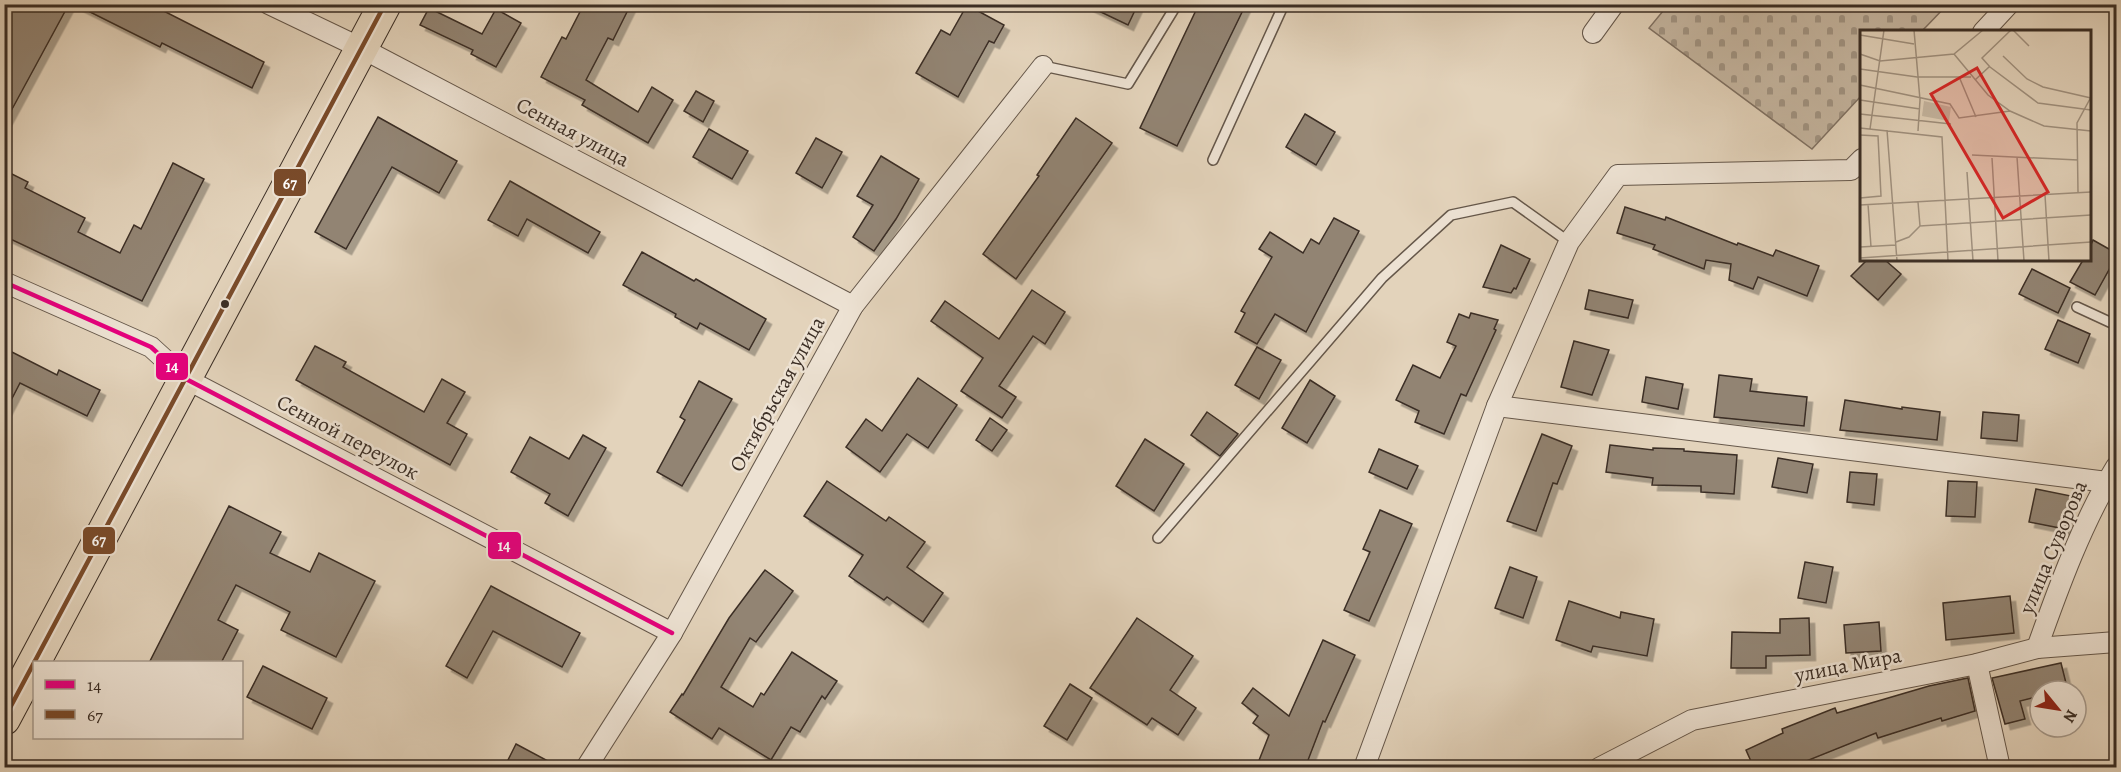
<svg xmlns="http://www.w3.org/2000/svg" width="2121" height="772" viewBox="0 0 2121 772" font-family="Alegreya,serif">
<defs>
<pattern id="cemetery-stones" width="16" height="16" patternUnits="userSpaceOnUse" patternTransform="scale(1.5)"><rect width="16" height="16" fill="#c6b7a2"/><path d="M2 7V4a2 2 0 0 1 4 0v3zM10 15v-3a2 2 0 0 1 4 0v3z" fill="#a29584"/></pattern>
<filter id="shadow"><feDropShadow dx="5.5" dy="5.5" stdDeviation="0" flood-color="#0004"/></filter>
</defs>
<rect width="100%" height="100%" fill="#e3d3bb"/>
<filter id="stains"><feTurbulence type="fractalNoise" baseFrequency=".00333" numOctaves="4"/><feColorMatrix values="0 0 0 0 .2 0 0 0 0 .09 0 0 0 0 .02 0 0 0 .5 -.17"/></filter>
<radialGradient id="worn" r=".72"><stop offset=".6" stop-color="#630" stop-opacity="0"/><stop offset="1" stop-color="#630" stop-opacity=".3"/></radialGradient>
<polygon fill="url(#cemetery-stones)" stroke="#807264" stroke-width="1.5" points="1668,5 1668,4 1947,5 1922,31 1862,32 1861,96 1812,149 1649,28"/>
<g fill="#928473" stroke="#3b2e25" stroke-width="1.5" filter="url(#shadow)">
<polygon points="11,4 69,4 4,124 4,16"/>
<polygon points="74,4 150,4 264,62 252,88 162,43 160,47"/>
<polygon points="584,4 631,4 613,40 608,38 586,80 638,112 652,87 673,100 648,143 582,105 585,100 541,77 562,37 566,39"/>
<polygon points="1084,4 1138,4 1128,25"/>
<polygon points="1199,4 1246,4 1177,146 1140,128"/>
<polygon points="967,5 1004,25 994,43 989,41 958,97 916,73 941,30 950,35"/>
<polygon points="429,8 482,34 496,9 521,23 496,67 471,54 473,50 420,25"/>
<polygon points="696,91 714,101 703,122 684,111"/>
<polygon points="1305,114 1335,132 1316,165 1286,147"/>
<polygon points="378,117 457,161 439,193 392,167 346,249 315,232"/>
<polygon points="1076,118 1112,143 1016,279 983,254 1039,176 1037,175"/>
<polygon points="709,129 748,151 732,179 693,157"/>
<polygon points="816,138 842,152 822,188 796,173"/>
<polygon points="881,156 919,179 896,219 874,251 853,237 873,205 857,196"/>
<polygon points="173,163 204,179 142,301 4,236 4,170 28,182 25,188 85,218 78,232 120,253 134,225 141,229"/>
<polygon points="510,181 600,232 588,253 527,219 518,236 488,220"/>
<polygon points="1625,207 1665,220 1666,217 1737,245 1738,243 1773,256 1776,250 1819,266 1807,296 1758,277 1753,289 1729,280 1731,264 1706,260 1704,269 1653,249 1655,245 1617,233"/>
<polygon points="1334,218 1359,231 1306,332 1275,314 1257,344 1235,332 1245,313 1241,311 1272,257 1259,249 1270,232 1303,253 1311,239 1319,244"/>
<polygon points="2093,240 2116,253 2116,257 2095,295 2070,282 2083,260 2090,260 2090,247"/>
<polygon points="1501,245 1530,259 1516,289 1514,288 1511,293 1483,287"/>
<polygon points="642,252 694,281 696,279 766,319 749,350 700,323 697,329 675,317 676,314 623,285"/>
<polygon points="1867,260 1885,260 1901,274 1878,300 1851,276"/>
<polygon points="2032,269 2070,288 2058,313 2019,294"/>
<polygon points="1032,290 1065,312 1045,344 1033,336 999,386 1016,397 1002,418 961,391 983,358 931,321 945,301 999,339"/>
<polygon points="1589,290 1633,300 1628,318 1585,309"/>
<polygon points="1471,313 1498,320 1494,329 1496,330 1466,396 1461,394 1444,434 1415,422 1419,411 1396,400 1413,365 1440,378 1456,346 1447,342 1459,314 1469,318"/>
<polygon points="2058,320 2090,334 2078,363 2045,349"/>
<polygon points="1574,341 1609,350 1592,395 1561,387"/>
<polygon points="315,346 346,362 343,367 424,412 442,379 465,392 447,423 467,434 450,465 296,380"/>
<polygon points="1257,347 1281,360 1259,399 1235,385"/>
<polygon points="4,348 57,375 59,370 100,390 87,416 20,383 4,414"/>
<polygon points="1719,375 1752,379 1750,391 1807,397 1804,426 1714,417"/>
<polygon points="1646,377 1683,384 1678,409 1642,402"/>
<polygon points="918,378 957,405 928,448 907,434 880,472 846,447 866,419 882,431"/>
<polygon points="1310,380 1335,396 1307,443 1282,428"/>
<polygon points="699,381 732,399 682,486 657,472 685,420 680,417"/>
<polygon points="1845,400 1902,409 1902,407 1940,412 1937,440 1840,430"/>
<polygon points="1207,412 1238,434 1220,456 1191,435"/>
<polygon points="1983,412 2019,415 2017,441 1981,438"/>
<polygon points="990,418 1007,430 992,451 976,440"/>
<polygon points="1542,434 1572,446 1557,484 1553,483 1536,531 1507,521"/>
<polygon points="583,435 606,448 568,516 545,503 550,494 511,472 530,437 569,459"/>
<polygon points="1145,439 1184,464 1154,511 1116,486"/>
<polygon points="1610,445 1653,450 1653,448 1684,449 1684,451 1737,455 1734,494 1701,492 1701,486 1652,485 1653,478 1606,472"/>
<polygon points="1379,449 1418,466 1407,489 1369,472"/>
<polygon points="1778,458 1813,464 1807,493 1772,487"/>
<polygon points="1850,472 1877,474 1874,505 1847,502"/>
<polygon points="827,481 886,521 889,517 925,542 907,567 943,593 923,622 887,597 884,600 849,576 863,555 804,516"/>
<polygon points="1948,481 1977,482 1975,517 1946,516"/>
<polygon points="2036,489 2071,496 2065,529 2029,522"/>
<polygon points="229,506 281,532 270,553 310,572 319,553 375,581 336,657 281,630 290,612 236,585 218,620 238,630 221,663 149,663"/>
<polygon points="1380,510 1412,524 1369,621 1344,610 1370,552 1363,549"/>
<polygon points="1805,562 1833,567 1826,603 1798,598"/>
<polygon points="1510,567 1537,577 1523,618 1495,608"/>
<polygon points="765,570 793,591 756,642 750,638 721,687 753,707 761,693 764,695 792,652 837,681 825,699 822,696 800,732 791,727 771,760 719,728 712,739 670,712 682,694 683,695 729,618"/>
<polygon points="491,586 580,633 562,667 493,631 467,678 446,666"/>
<polygon points="2010,596 2014,633 1946,640 1943,603"/>
<polygon points="1569,601 1620,618 1621,612 1654,619 1647,656 1593,646 1591,652 1556,640"/>
<polygon points="1137,618 1193,656 1170,690 1196,708 1178,735 1152,718 1147,725 1090,688"/>
<polygon points="1809,618 1810,655 1766,656 1766,668 1731,668 1732,632 1780,633 1780,619"/>
<polygon points="1879,622 1881,651 1846,653 1844,625"/>
<polygon points="1323,640 1355,655 1325,722 1323,721 1305,768 1256,768 1269,735 1253,723 1258,716 1242,703 1253,688 1289,716"/>
<polygon points="2061,663 2068,691 2040,691 2040,696 2020,701 2025,719 2005,724 1992,678"/>
<polygon points="263,666 327,698 312,729 247,697"/>
<polygon points="1968,678 1975,711 1942,721 1941,718 1878,738 1876,733 1789,768 1754,768 1746,750 1783,733 1782,729 1835,708 1837,713 1929,686"/>
<polygon points="1070,684 1092,698 1067,740 1044,726"/>
<polygon points="516,744 561,768 504,768"/>
</g>
<g fill="none" stroke-linecap="round" stroke-linejoin="round">
<defs>
<g id="service">
<polyline points="1043,66 1128,84 1177,4"/>
<polyline points="1213,160 1284,4"/>
<polyline points="2077,307 2116,325"/>
<polyline points="1158,538 1382,278 1451,215 1513,202 1569,242"/>
</g>
<g id="minor">
<polyline points="269,4 363,49 853,306"/>
<polyline points="1983,32 2009,4"/>
<polyline points="1593,33 1614,4"/>
<polyline points="4,282 151,347 186,379 672,633"/>
<polyline points="1497,406 2107,482"/>
<path d="M2037 648C2059 586 2082 523 2116 467"/>
<polyline points="1977,664 2000,768"/>
<polyline points="586,768 672,633 853,306 1043,66"/>
<polyline points="1364,768 1497,406 1569,242 1618,175 1851,170 1862,159"/>
<polyline points="1599,768 1692,720 1977,664 2037,648 2116,642"/>
</g>
<polyline id="trunk" points="4,719 385,4"/>
</defs>
<use href="#service" stroke="#65574a" stroke-width="12"/>
<use href="#minor" stroke="#65574a" stroke-width="22"/>
<use href="#trunk" stroke="#3b2e25" stroke-width="34"/>
<use href="#service" stroke="#ede2d3" stroke-width="9"/>
<use href="#minor" stroke="#ede2d3" stroke-width="20"/>
<use href="#trunk" stroke="#e3d3bb" stroke-width="32"/>
<defs>
<polyline id="bus-1" points="4,282 151,347 186,379 672,633"/>
<polyline id="bus-2" points="4,719 385,4"/>
</defs>
<use href="#bus-1" stroke="#ede2d3" stroke-width="9"/>
<use href="#bus-2" stroke="#ede2d3" stroke-width="9"/>
<use href="#bus-1" stroke="#e5007d" stroke-width="4.5"/>
<use href="#bus-2" stroke="#7a4b2a" stroke-width="4.5"/>
</g>
<circle fill="#3b2e25" stroke="#ede2d3" stroke-width="2" cx="225" cy="304" r="5"/>
<g text-anchor="middle" stroke-width="5" stroke-linejoin="round" paint-order="stroke">
<g font-size="21" fill="#3b2e25" stroke="#ede2d3">
<text transform="translate(573 132) rotate(28)" y="7">Сенная улица</text>
<text transform="translate(777 394) rotate(-61)" y="7">Октябрьская улица</text>
<text transform="translate(348 437) rotate(28)" y="7">Сенной переулок</text>
<text transform="translate(2053 547) rotate(-67)" y="7">улица Суворова</text>
<text transform="translate(1848 665) rotate(-11)" y="7">улица Мира</text>
</g>
</g>
<g transform="translate(1860 30)">
<rect width="231" height="231" fill="#e3d3bb"/>
<path d="M64 71 91 77 89 91 62 86Z" fill="#c6b7a2"/>
<path fill="none" stroke="#a0917f" stroke-width="1.5" d="M54 0 60 70 58 101M66 0H88M151 0 122 28 130 37 178 73 231 80M153 0 169 16M0 5 54 14M0 24 20 31 94 24 123 0M94 24 128 65 150 81 184 96 231 101M143 26 167 49 183 57 231 68M0 39 57 47H111M100 49 116 87M115 50 129 37M0 55 90 74 99 88 150 81M0 70 60 79M0 84 91 94M0 98 82 107 88 231M10 99 24 0M27 100 37 231M0 105 18 106 21 166 0 168M112 125 218 130M157 127 164 231M132 128 138 231M107 142 113 231M218 162 217 93 231 67M185 165 189 231M58 172 60 196 231 185M8 174 11 217M0 175 231 162M36 212 49 207 60 196M0 217 36 215M0 228 231 212"/>
<path fill="#d62828" fill-opacity="0.15" stroke="#d62828" stroke-width="3" d="M117 38 188 162 143 188 71 64Z"/>
<rect width="231" height="231" fill="none" stroke="#3b2e25" stroke-width="3"/>
</g>
<g stroke="#ede2d3" stroke-width="2">
<rect x="273" y="168" width="34" height="29" rx="6" fill="#7a4b2a"/>
<rect x="155" y="352" width="34" height="29" rx="6" fill="#e5007d"/>
<rect x="82" y="526" width="34" height="29" rx="6" fill="#7a4b2a"/>
<rect x="487" y="531" width="35" height="29" rx="6" fill="#e5007d"/>
</g>
<g font-size="16" text-anchor="middle" font-weight="bold" fill="#fff">
<text x="290" y="189">67</text>
<text x="172" y="372">14</text>
<text x="99" y="546">67</text>
<text x="504" y="551">14</text>
</g>
<rect width="2121" height="772" fill="none" stroke="#e3d3bb" stroke-width="24"/>
<rect x="6" y="6" width="2109" height="760" fill="none" stroke="#3b2e25" stroke-width="3"/>
<rect x="12" y="12" width="2097" height="748" fill="none" stroke="#3b2e25" stroke-width="1.5"/>
<rect x="33" y="661" width="210" height="78" fill="#ede2d3" stroke="#a69a8d" stroke-width="1.5"/>
<rect x="45" y="680" width="30" height="9" fill="#e5007d" stroke="#a69a8d" stroke-width="1.5"/>
<text x="87" y="691" font-size="18" fill="#3b2e25">14</text>
<rect x="45" y="710" width="30" height="9" fill="#7a4b2a" stroke="#a69a8d" stroke-width="1.5"/>
<text x="87" y="721" font-size="18" fill="#3b2e25">67</text>
<g transform="translate(2058 709) rotate(120)"><circle r="28" fill="#ede2d3" stroke="#a69a8d" stroke-width="1.5"/>
<path d="M0-4.5L10 22L0 15L-10 22Z" fill="#8f2418"/>
<text y="-9" font-size="16" font-weight="bold" text-anchor="middle" fill="#3b2e25">N</text>
</g>
<rect width="100%" height="100%" filter="url(#stains)"/>
<rect width="100%" height="100%" fill="url(#worn)"/>
</svg>
